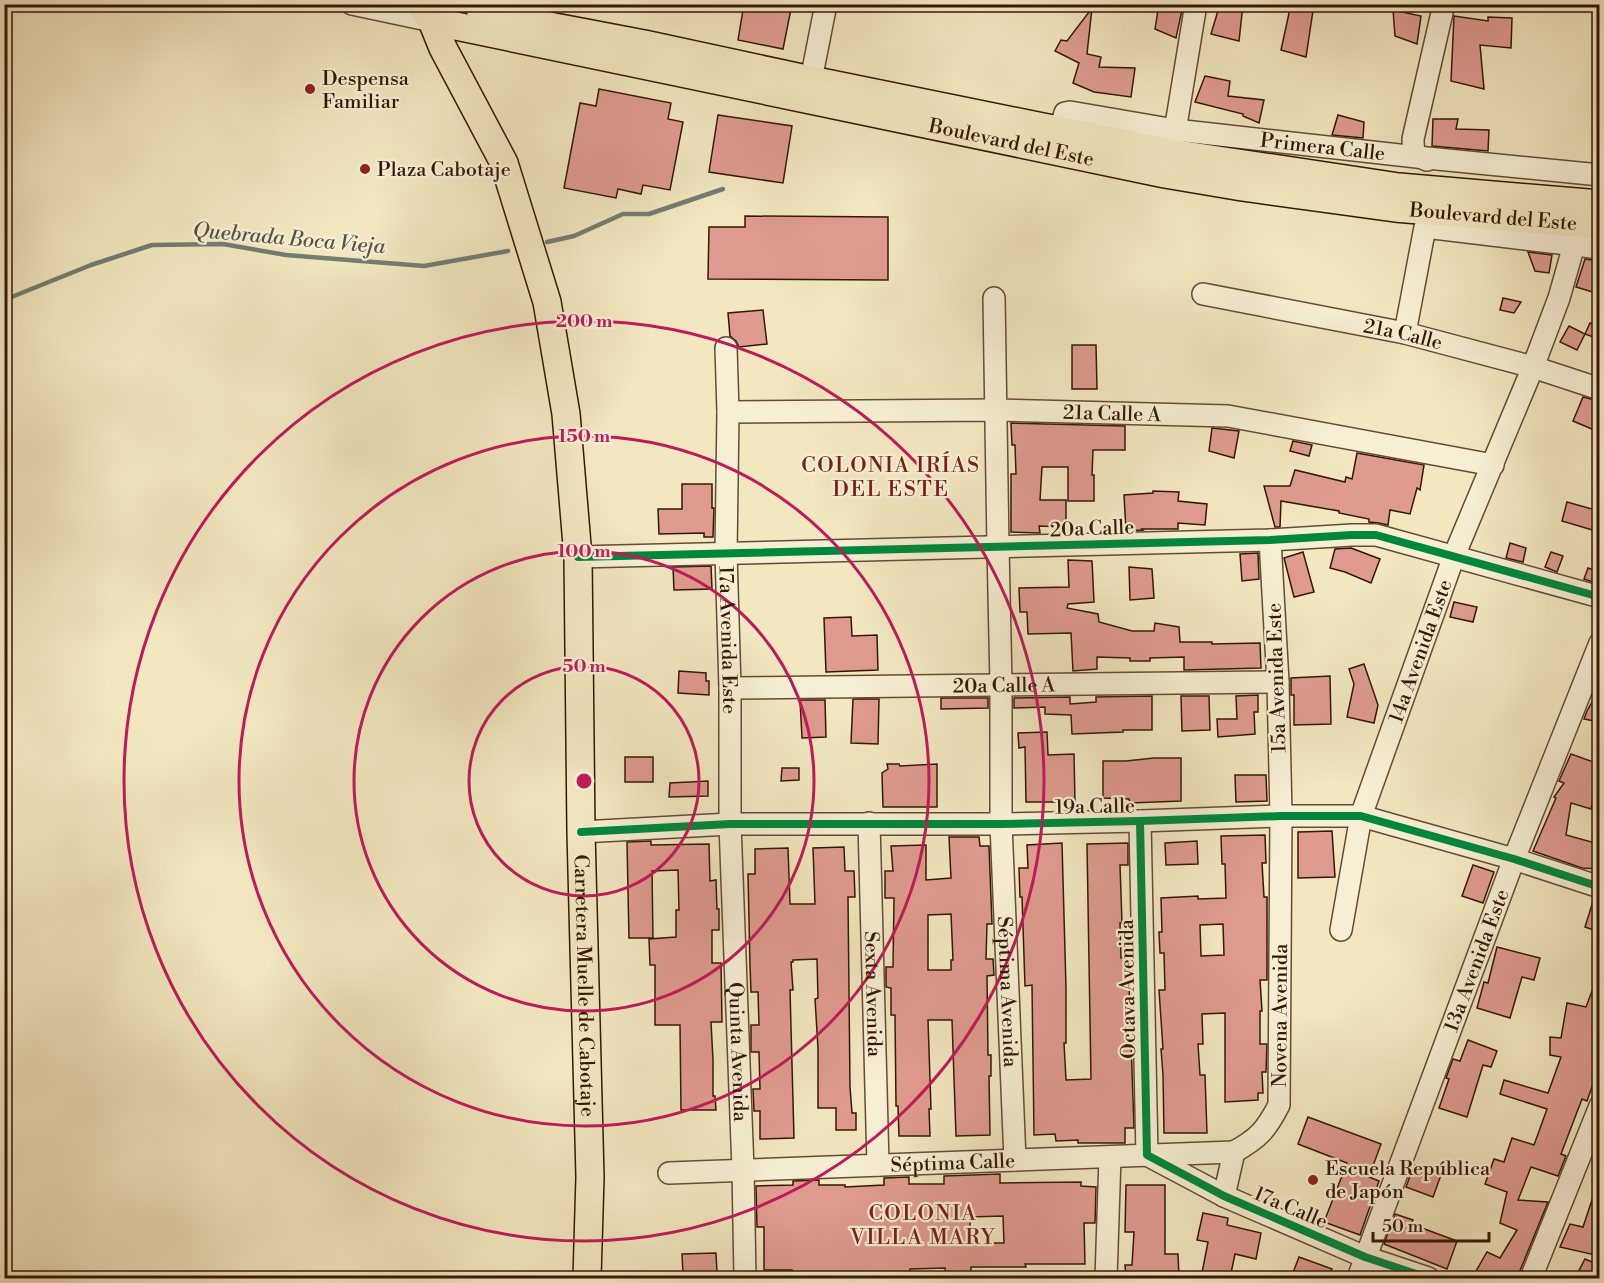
<svg xmlns="http://www.w3.org/2000/svg" width="1604" height="1283" viewBox="0 0 1604 1283" font-family="'Libre Bodoni',serif">
<rect width="100%" height="100%" fill="#f2e7bf"/>
<filter id="stains"><feTurbulence type="fractalNoise" baseFrequency=".00333" numOctaves="4"/><feColorMatrix values="0 0 0 0 .2 0 0 0 0 .09 0 0 0 0 .02 0 0 0 .5 -.17"/></filter>
<radialGradient id="worn" r=".72"><stop offset=".6" stop-color="#630" stop-opacity="0"/><stop offset="1" stop-color="#630" stop-opacity=".3"/></radialGradient>
<g fill="none" stroke-linecap="round" stroke-linejoin="round">
<g stroke="#747c73" stroke-width="4.5">
<polyline points="547,242 574,236 623,214 649,214 723,189"/>
<polyline points="4,300 91,265 152,245 223,244 286,255 424,266 508,251"/>
</g>
</g>
<g fill="#df9b8f" stroke="#341806" stroke-width="1.5" fill-rule="evenodd">
<polygon points="744,4 792,4 783,49 738,40"/>
<polygon points="1159,4 1165,4 1182,10 1176,38 1155,29"/>
<polygon points="1220,4 1243,4 1239,41 1211,34"/>
<polygon points="1291,4 1314,4 1306,57 1281,50"/>
<polygon points="1092,8 1087,54 1101,57 1099,67 1135,68 1131,97 1094,92 1073,83 1079,63 1055,51 1061,40 1067,41"/>
<polygon points="1393,10 1421,16 1417,44 1395,36"/>
<polygon points="1454,16 1488,21 1488,17 1512,18 1511,48 1480,45 1484,89 1451,81"/>
<polygon points="1205,76 1230,81 1228,96 1264,100 1259,123 1243,116 1243,114 1195,102"/>
<polygon points="599,89 671,103 668,119 683,122 670,190 643,185 641,194 618,189 616,198 564,188 580,103 596,106"/>
<polygon points="718,115 792,126 783,183 709,172"/>
<polygon points="1338,115 1364,122 1363,138 1332,135"/>
<polygon points="1433,119 1458,119 1456,129 1489,130 1488,151 1432,146"/>
<polygon points="745,216 888,217 888,280 708,279 709,227 745,227"/>
<polygon points="1528,252 1552,255 1549,273 1535,271"/>
<polygon points="1585,259 1599,261 1599,283 1596,293 1576,287"/>
<polygon points="1503,298 1521,302 1514,313 1500,310"/>
<polygon points="763,310 767,344 739,347 736,341 730,336 728,313"/>
<polygon points="1590,323 1599,326 1599,339 1585,334"/>
<polygon points="1569,326 1585,334 1577,350 1560,342"/>
<polygon points="1072,345 1096,345 1097,389 1072,389"/>
<polygon points="1583,397 1599,401 1599,432 1573,421"/>
<polygon points="1011,423 1125,426 1125,450 1093,450 1092,475 1094,475 1094,501 1068,501 1068,467 1042,467 1040,500 1066,500 1066,527 1039,526 1040,533 1011,532 1011,474 1016,474 1015,445 1012,445"/>
<polygon points="1212,428 1239,431 1234,458 1209,451"/>
<polygon points="1293,441 1312,445 1309,456 1290,451"/>
<polygon points="1357,453 1424,465 1420,490 1417,488 1410,514 1390,510 1388,525 1379,523 1369,522 1369,519 1339,513 1339,511 1281,501 1280,527 1275,527 1264,486 1290,486 1295,470 1345,482 1346,477 1352,479"/>
<polygon points="682,484 712,484 712,508 714,508 713,537 704,537 704,533 659,534 658,509 682,509"/>
<polygon points="1153,491 1179,492 1178,501 1207,504 1205,525 1178,523 1178,529 1142,529 1143,530 1126,531 1124,495 1153,493"/>
<polygon points="1567,502 1599,511 1599,532 1562,521"/>
<polygon points="1510,543 1526,548 1523,562 1506,558"/>
<polygon points="1351,548 1380,559 1371,583 1345,572 1330,568 1335,549"/>
<polygon points="1303,552 1314,592 1294,597 1284,558"/>
<polygon points="1551,552 1563,556 1557,572 1545,567"/>
<polygon points="1258,553 1259,579 1242,581 1240,554"/>
<polygon points="1068,560 1092,561 1094,602 1068,604 1067,608 1098,614 1099,622 1132,631 1154,631 1155,623 1179,627 1180,642 1212,642 1212,644 1260,643 1261,668 1184,670 1184,657 1150,658 1150,661 1130,661 1130,658 1097,657 1097,669 1073,671 1071,633 1028,634 1027,612 1020,612 1019,588 1069,587"/>
<polygon points="711,566 712,589 674,590 673,567"/>
<polygon points="1129,567 1152,569 1154,598 1130,600"/>
<polygon points="1588,568 1599,572 1599,584 1584,579"/>
<polygon points="1454,602 1477,607 1473,622 1450,617"/>
<polygon points="851,617 852,636 877,635 878,670 826,672 824,618"/>
<polygon points="1364,664 1378,705 1374,723 1347,717 1354,684 1349,669"/>
<polygon points="679,671 706,673 706,681 709,681 709,695 678,693"/>
<polygon points="1330,676 1331,724 1294,725 1294,695 1291,695 1291,678"/>
<polygon points="1599,690 1599,722 1584,719 1587,711"/>
<polygon points="1258,695 1258,712 1254,712 1255,734 1218,737 1217,719 1237,719 1236,696"/>
<polygon points="1152,696 1152,730 1123,730 1123,732 1072,734 1071,715 1045,714 1045,707 1014,708 1014,698 1070,697 1070,704 1096,702 1096,697"/>
<polygon points="1181,696 1209,696 1210,730 1182,731"/>
<polygon points="941,698 988,698 988,708 941,709"/>
<polygon points="853,699 879,699 878,744 851,743"/>
<polygon points="800,700 825,700 826,737 802,738"/>
<polygon points="1047,732 1048,755 1074,754 1075,802 1026,802 1025,747 1019,748 1018,733"/>
<polygon points="1571,754 1599,764 1599,771 1591,809 1571,803 1566,835 1599,844 1599,869 1582,868 1533,851 1556,798 1554,797 1564,783 1559,781"/>
<rect x="625" y="757" width="28" height="25"/>
<polygon points="1154,758 1181,758 1181,801 1130,803 1129,799 1103,798 1103,761 1126,761"/>
<polygon points="887,764 899,764 900,766 937,764 937,807 883,807 882,773 888,769"/>
<polygon points="782,768 799,768 799,780 781,781"/>
<polygon points="1235,775 1266,775 1267,801 1236,802"/>
<polygon points="708,781 708,796 669,797 670,783"/>
<polygon points="1332,831 1335,877 1298,878 1298,832"/>
<path d="M1265 835 1266 863H1262L1264 897H1267V980H1260L1262 1011H1260V1044H1267L1266 1072H1262L1263 1093H1258V1100L1225 1102V1013L1202 1014 1203 1044H1198L1200 1075H1205L1207 1133H1164L1163 1075 1161 1049H1163L1159 990H1165L1164 953H1160L1159 932H1162L1161 898 1198 896V899L1226 898 1225 864H1222L1221 836ZM1223 924 1224 955 1201 956 1200 925Z"/>
<path d="M949 837H979L980 846H989L992 924H987L986 959H993L994 975 987 976 988 1055H991V1076H989L990 1135 956 1136 952 1020H928L931 1109H929L930 1136H899L898 1106H896L895 1015H891V988L886 987V967H893L894 898H885V871H893L891 846 926 845V880L951 878ZM951 914 953 960H951V970H928V915Z"/>
<polygon points="651,841 651,845 709,844 710,881 716,880 717,909 719,909 719,930 712,930 712,963 721,963 722,1022 711,1022 713,1060 713,1096 715,1096 716,1110 681,1110 680,1025 655,1025 655,965 650,965 649,939 676,937 676,910 679,910 678,870 652,871 653,938 629,938 627,842"/>
<polygon points="1197,841 1198,864 1166,865 1165,843"/>
<polygon points="1062,843 1066,988 1066,1043 1064,1043 1066,1080 1091,1079 1087,844 1128,843 1128,865 1120,865 1122,923 1120,923 1121,958 1130,958 1131,984 1129,984 1134,1128 1125,1128 1125,1143 1078,1143 1078,1140 1056,1141 1055,1134 1034,1135 1032,985 1025,986 1022,897 1020,897 1019,868 1028,868 1027,845"/>
<polygon points="844,847 845,871 854,871 855,897 848,897 850,1087 852,1113 856,1113 856,1130 836,1130 836,1108 818,1108 818,1048 815,999 818,998 817,959 793,960 793,962 791,962 793,990 790,990 794,1138 760,1139 760,1111 754,1111 753,1089 760,1089 759,1052 751,1052 751,1025 759,1025 758,992 751,992 750,965 748,874 755,874 755,849 788,848 790,904 815,904 813,848"/>
<polygon points="1473,865 1494,872 1483,903 1462,896"/>
<polygon points="1594,898 1599,899 1599,932 1585,927"/>
<polygon points="1497,947 1540,958 1534,980 1522,977 1510,1018 1477,1008 1484,982 1488,983"/>
<polygon points="1598,975 1599,975 1599,1067 1587,1101 1582,1099 1561,1154 1566,1156 1558,1176 1531,1167 1518,1200 1548,1202 1519,1273 1518,1278 1472,1278 1487,1252 1500,1258 1517,1230 1500,1223 1507,1192 1485,1184 1494,1159 1504,1162 1512,1138 1534,1145 1547,1109 1500,1094 1504,1080 1548,1093 1561,1057 1550,1055 1550,1037 1561,1038 1567,1003 1586,1007"/>
<polygon points="1468,1040 1497,1051 1491,1067 1483,1065 1467,1117 1439,1108 1449,1079 1446,1078 1453,1059 1460,1061"/>
<polygon points="1308,1117 1381,1144 1369,1177 1379,1181 1360,1235 1324,1222 1347,1163 1298,1144"/>
<polygon points="1414,1165 1441,1175 1433,1197 1406,1187"/>
<path d="M1000 1174V1183L1081 1182V1186L1096 1187 1095 1223H1084L1085 1264H1025L1026 1267H971V1274L946 1275 945 1268 910 1269V1276L824 1278H792V1270H764V1227H757L756 1186 793 1185V1181L819 1180V1185H845V1187L884 1185V1178L909 1177V1184H944V1176ZM1003 1216 1004 1243H970V1217Z"/>
<polygon points="1126,1185 1165,1185 1165,1254 1178,1254 1179,1278 1126,1278 1125,1265 1132,1265 1134,1232 1125,1232"/>
<polygon points="1597,1185 1599,1185 1599,1245 1595,1255 1560,1247 1570,1224 1583,1227"/>
<polygon points="1203,1213 1228,1218 1227,1225 1261,1233 1256,1259 1235,1254 1230,1278 1201,1278 1208,1242 1197,1240"/>
<polygon points="1395,1214 1413,1220 1411,1224 1457,1241 1447,1269 1384,1244"/>
<polygon points="716,1253 717,1273 683,1274 682,1254"/>
<polygon points="1299,1257 1332,1269 1328,1278 1291,1278"/>
<polygon points="1585,1259 1599,1265 1599,1278 1575,1278"/>
</g>
<g fill="none" stroke-linecap="round" stroke-linejoin="round">
<defs>
<g id="minor">
<polyline points="352,4 432,21"/>
<polyline points="811,80 826,4"/>
<path id="s1" d="M1060 131 1065 113 1070 112 1175 130 1417 157 1600 175"/>
<polyline points="1173,143 1196,4"/>
<path d="M1427 160C1415 156 1413 152 1413 139L1444 4"/>
<path id="s2" d="M1203 294 1405 333 1533 367 1600 389"/>
<path id="s3" d="M994 298 998 547 1001 684V824L1015 1160"/>
<polyline points="1405,333 1425,227 1600,248"/>
<path id="s4" d="M726 348 728 412 726 553 730 688V824L743 1170 745 1278"/>
<path id="s5" d="M728 412 995 410 1228 416 1493 465"/>
<polyline points="578,557 1270,540 1352,535 1376,535 1600,597"/>
<path id="s6" d="M730 688 1278 682"/>
<polyline points="1140,821 1147,1155 1224,1196 1365,1257 1428,1278"/>
<path id="s7" d="M869 823 878 1165"/>
<polyline points="581,832 730,824 1001,824 1140,821 1281,816 1361,816 1514,859 1600,887"/>
<path id="s8" d="M1341 930 1361 816 1454 556 1533 367 1559 298 1574 245"/>
<path id="s9" d="M669 1173 1234 1152"/>
<path id="s10" d="M1224 1196 1234 1152C1259 1138 1266 1130 1279 1105L1281 816 1278 682 1270 540"/>
<polyline points="1106,1278 1110,1157"/>
<path id="s11" d="M1358 1278 1514 859 1600 643"/>
<polyline points="1531,1278 1600,1106"/>
</g>
<g id="major">
<path id="s12" d="M419 4 432 21 443 48 504 163 547 302 566 414 578 557 581 832 590 1177 587 1278"/>
<polyline points="481,13 644,44 811,80 1171,153 1399,187 1600,204"/>
<path id="s13" d="M432 21 1165 174 1242 187 1395 208 1600 225"/>
</g>
</defs>
<use href="#minor" stroke="#644c34" stroke-width="24"/>
<use href="#major" stroke="#341806" stroke-width="30"/>
<use href="#minor" stroke="#f7efd5" stroke-width="21"/>
<use href="#major" stroke="#f2e7bf" stroke-width="27"/>
<defs>
<g id="cycleway">
<polyline points="578,557 1270,540 1352,535 1376,535 1600,597"/>
<polyline points="1140,821 1147,1155 1224,1196 1365,1257 1428,1278"/>
<polyline points="581,832 730,824 1001,824 1140,821 1281,816 1361,816 1514,859 1600,887"/>
</g>
</defs>
<use href="#cycleway" stroke="#f7efd5" stroke-width="11"/>
<use href="#cycleway" stroke="#00873e" stroke-width="8"/>
</g>
<g fill="none" stroke="#c2185b" stroke-width="3">
<circle cx="584" cy="781" r="115"/>
<circle cx="584" cy="781" r="230"/>
<circle cx="584" cy="781" r="345"/>
<circle cx="584" cy="781" r="460"/>
</g>
<g fill="#8f2418" stroke="#f7efd5" stroke-width="2">
<circle cx="310" cy="89" r="6"/>
<circle cx="365" cy="169" r="6"/>
<circle cx="1313" cy="1180" r="6"/>
</g>
<g text-anchor="middle" stroke-width="4.5" stroke-linejoin="round" paint-order="stroke">
<g font-size="20" fill="#341806" stroke="#f7efd5" text-anchor="start">
<text x="322" y="85">Despensa<tspan x="322" dy="23">Familiar</tspan></text>
<text x="377" y="176">Plaza Cabotaje</text>
<text x="1325" y="1175">Escuela República<tspan x="1325" dy="23">de Japón</tspan></text>
</g>
<g font-size="20" fill="#341806" stroke="#f7efd5">
<text dy="7" stroke="none"><textPath href="#s13" startOffset="592">Boulevard del Este</textPath></text>
<text dy="7" stroke="none"><textPath href="#s1" startOffset="279">Primera Calle</textPath></text>
<text dy="7" stroke="none"><textPath href="#s13" startOffset="1080">Boulevard del Este</textPath></text>
<text dy="7" stroke="none"><textPath href="#s2" startOffset="204">21a Calle</textPath></text>
<text dy="7" stroke="none"><textPath href="#s5" startOffset="384">21a Calle A</textPath></text>
<text transform="translate(1092 528) rotate(-2)" y="7">20a Calle</text>
<text dy="7" stroke="none"><textPath href="#s4" startOffset="292">17a Avenida Este</textPath></text>
<text dy="7" stroke="none"><textPath href="#s8" startOffset="291">14a Avenida Este</textPath></text>
<text transform="translate(1276 678) rotate(-92)" y="7">15a Avenida Este</text>
<text dy="7" stroke="none"><textPath href="#s6" startOffset="274">20a Calle A</textPath></text>
<text transform="translate(1095 806) rotate(-1)" y="7">19a Calle</text>
<text dy="7" stroke="none"><textPath href="#s11" startOffset="339">13a Avenida Este</textPath></text>
<text dy="7" stroke="none"><textPath href="#s12" startOffset="1012">Carretera Muelle de Cabotaje</textPath></text>
<text transform="translate(1127 989) rotate(-91)" y="7">Octava Avenida</text>
<text dy="7" stroke="none"><textPath href="#s3" startOffset="694">Séptima Avenida</textPath></text>
<text dy="7" stroke="none"><textPath href="#s7" startOffset="171">Sexta Avenida</textPath></text>
<text dy="7" stroke="none"><textPath href="#s10" startOffset="201">Novena Avenida</textPath></text>
<text dy="7" stroke="none"><textPath href="#s4" startOffset="704">Quinta Avenida</textPath></text>
<text dy="7" stroke="none"><textPath href="#s9" startOffset="284">Séptima Calle</textPath></text>
<text transform="translate(1291 1207) rotate(23)" y="7">17a Calle</text>
</g>
<g font-size="21" font-style="italic" fill="#595245" stroke="#f7efd5">
<text transform="translate(289 238) rotate(5)" y="7">Quebrada Boca Vieja</text>
</g>
<g font-size="21" letter-spacing="1.5" fill="#7a1f14" stroke="#f7efd5">
<text x="891" y="472">COLONIA IRÍAS<tspan x="891" dy="24">DEL ESTE</tspan></text>
<text x="923" y="1220">COLONIA<tspan x="923" dy="24">VILLA MARY</tspan></text>
</g>
</g>
<circle cx="584" cy="781" r="9" fill="#c2185b" stroke="#f7efd5" stroke-width="3"/>
<g font-size="18" text-anchor="middle" font-weight="bold" fill="#c2185b" stroke="#f7efd5" stroke-width="4.5" stroke-linejoin="round" paint-order="stroke">
<text x="584" y="327">200 m</text>
<text x="584" y="442">150 m</text>
<text x="584" y="557">100 m</text>
<text x="584" y="672">50 m</text>
</g>
<rect width="1604" height="1283" fill="none" stroke="#f2e7bf" stroke-width="24"/>
<rect x="6" y="6" width="1592" height="1271" fill="none" stroke="#341806" stroke-width="3"/>
<rect x="12" y="12" width="1580" height="1259" fill="none" stroke="#341806" stroke-width="1.5"/>
<path d="M1373 1232v9h116v-9" fill="none" stroke="#341806" stroke-width="3"/>
<text x="1382" y="1232" font-size="18" fill="#341806" stroke="#f7efd5" stroke-width="4.5" paint-order="stroke">50 m</text>
<rect width="100%" height="100%" filter="url(#stains)"/>
<rect width="100%" height="100%" fill="url(#worn)"/>
</svg>
